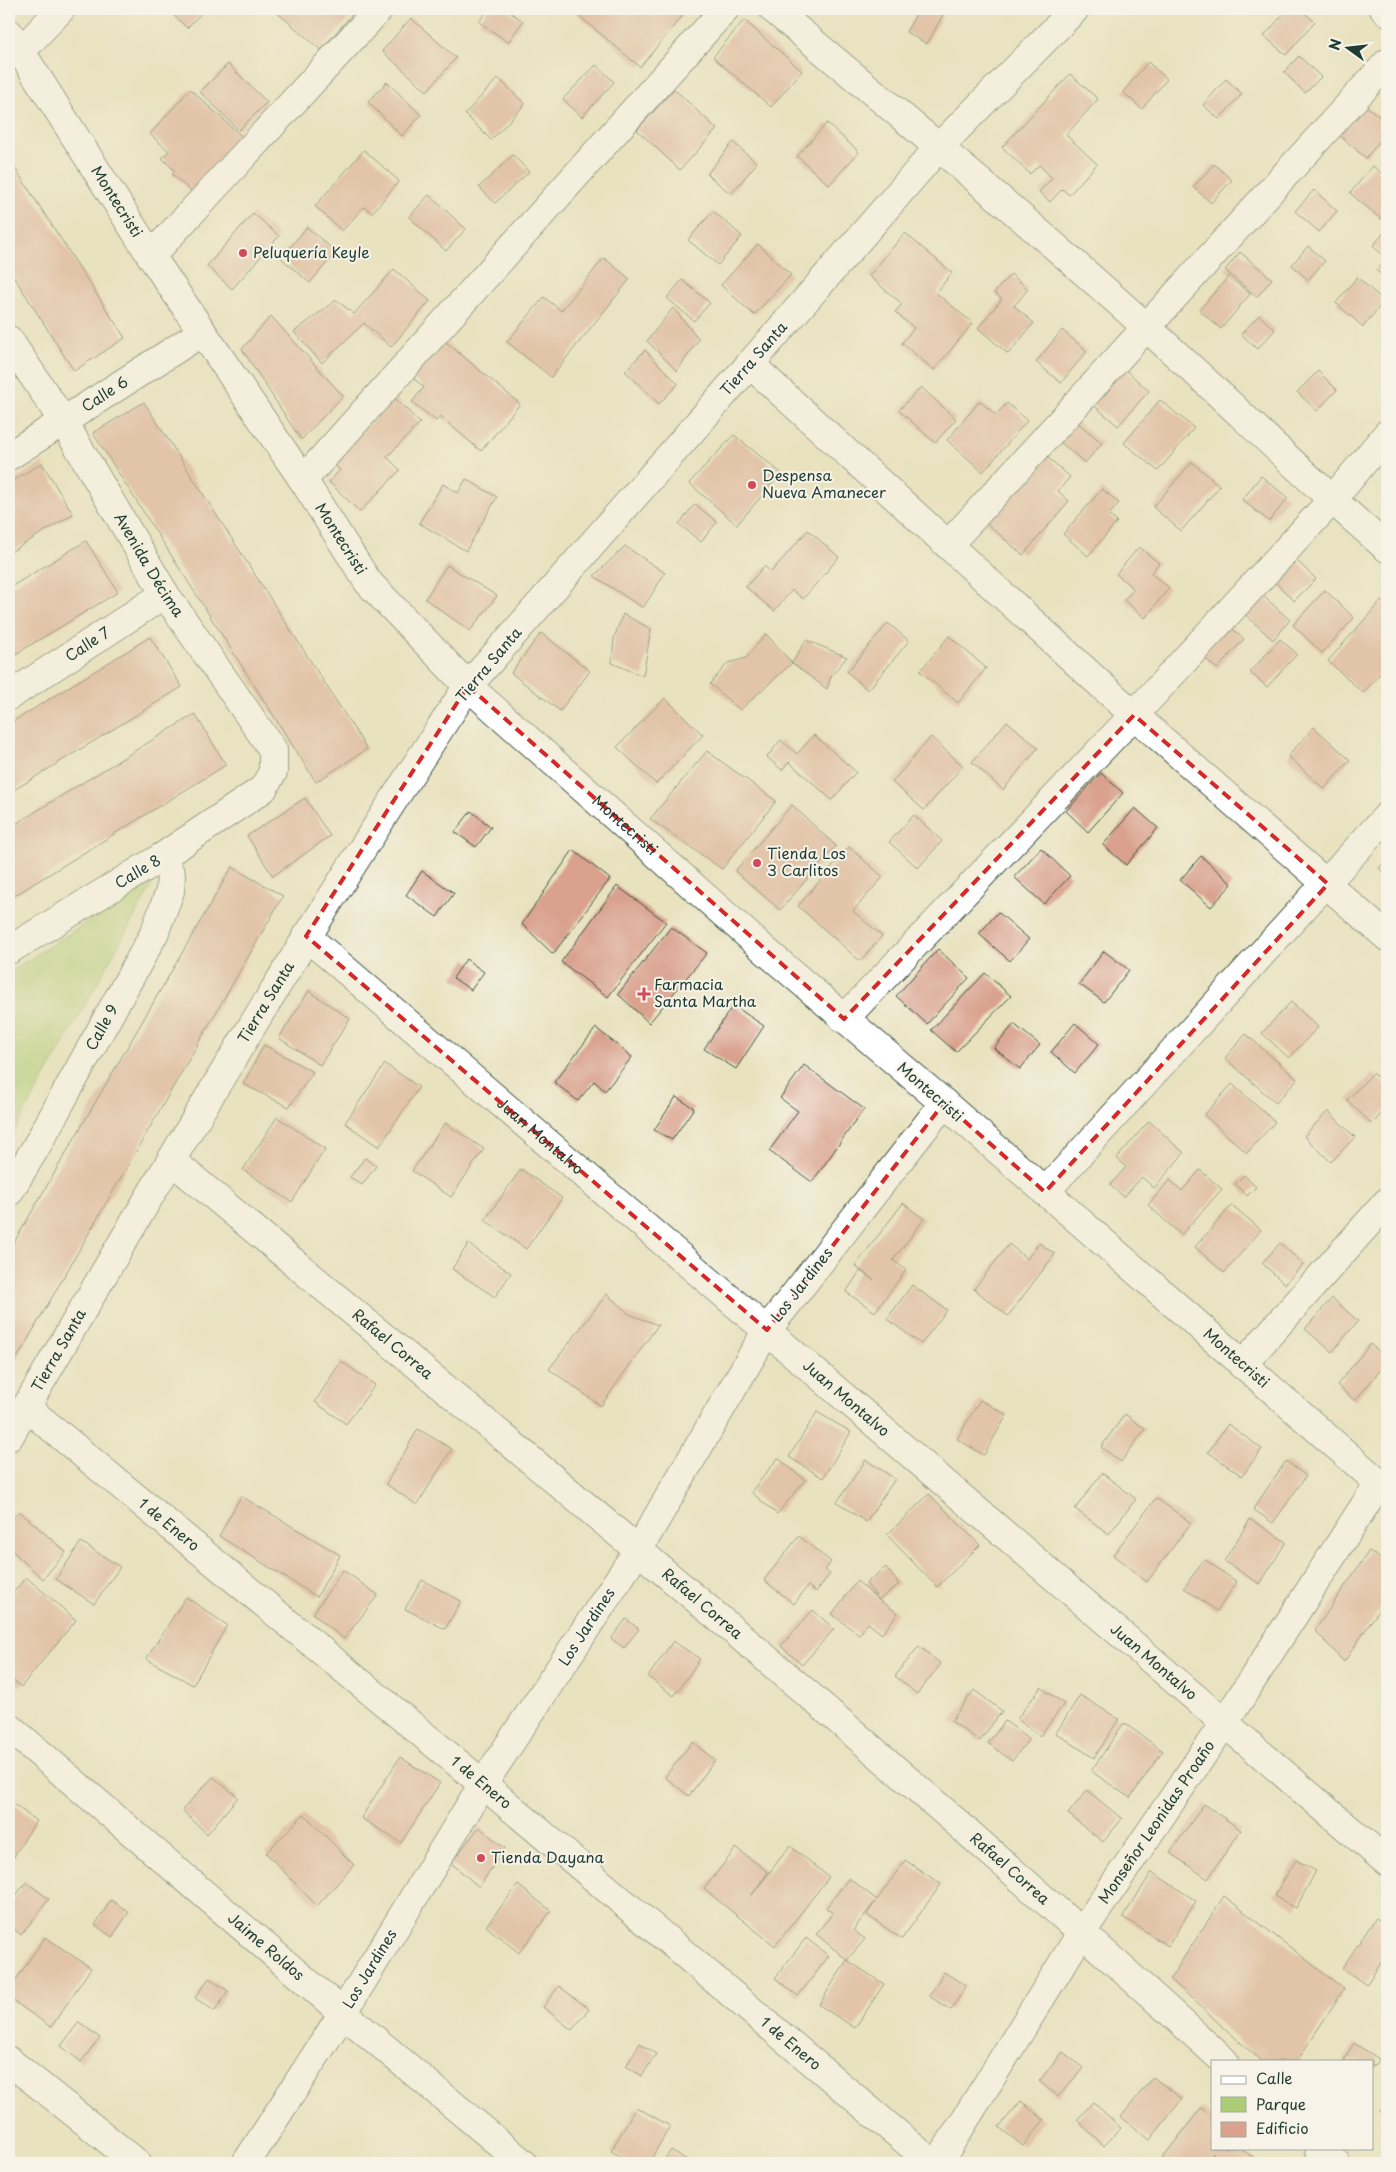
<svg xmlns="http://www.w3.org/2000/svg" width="1396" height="2172" viewBox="0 0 1396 2172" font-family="'Playpen Sans',sans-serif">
<rect width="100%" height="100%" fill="#f7f3e8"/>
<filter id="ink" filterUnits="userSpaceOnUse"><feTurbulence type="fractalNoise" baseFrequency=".02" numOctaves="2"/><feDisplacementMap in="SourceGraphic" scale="10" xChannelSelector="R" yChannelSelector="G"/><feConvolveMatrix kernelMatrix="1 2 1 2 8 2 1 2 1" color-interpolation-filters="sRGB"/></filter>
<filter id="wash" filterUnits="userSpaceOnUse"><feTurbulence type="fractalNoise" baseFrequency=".0096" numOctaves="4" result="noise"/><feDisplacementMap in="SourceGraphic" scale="20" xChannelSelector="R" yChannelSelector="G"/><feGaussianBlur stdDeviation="1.12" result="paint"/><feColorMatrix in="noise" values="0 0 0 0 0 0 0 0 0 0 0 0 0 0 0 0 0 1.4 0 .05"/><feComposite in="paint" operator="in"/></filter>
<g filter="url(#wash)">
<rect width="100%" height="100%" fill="#e9e2bf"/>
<polygon fill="#accd75" stroke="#668554" points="156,878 9,1141 9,972"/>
<g id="blocks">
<g fill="#d9a18e">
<polygon points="167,9 205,9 187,28"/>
<polygon points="273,9 349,9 354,12 321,50"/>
<polygon points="488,9 505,9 523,21 508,42 479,22"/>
<polygon points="571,9 688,9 640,67"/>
<polygon points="850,9 861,9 857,14"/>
<polygon points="919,9 937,9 944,13 927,44 906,32"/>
<polygon points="1288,9 1300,9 1315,22 1286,55 1264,36"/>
<polygon points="411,18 456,58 427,91 382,51"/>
<polygon points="744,20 802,71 771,107 713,57"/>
<polygon points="1299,56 1321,77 1305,93 1284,72"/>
<polygon points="1148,62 1167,79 1142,109 1123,92"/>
<polygon points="228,64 267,102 239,130 200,92"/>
<polygon points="596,65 614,82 582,117 563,99"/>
<polygon points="1070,74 1098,99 1066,135 1097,164 1069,195 1062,189 1050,202 1039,192 1052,178 1039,165 1030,174 1002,147"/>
<polygon points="498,78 525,104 491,140 465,114"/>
<polygon points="1226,79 1242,94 1219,119 1203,105"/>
<polygon points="387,82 421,115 402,136 368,102"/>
<polygon points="190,89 246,140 195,195 172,174 175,171 162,158 169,151 150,134"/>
<polygon points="674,89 717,129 680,170 637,130"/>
<polygon points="1359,100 1387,123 1387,132 1366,158 1333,130"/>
<polygon points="827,123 859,152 829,185 797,156"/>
<polygon points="733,142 757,163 731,194 707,174"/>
<polygon points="364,150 399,181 372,213 364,207 342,231 315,206"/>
<polygon points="513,155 529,172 495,203 479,187"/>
<polygon points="9,159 125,338 74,371 9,269"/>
<polygon points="1214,164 1232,180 1211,203 1193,187"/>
<polygon points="1373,166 1387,178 1387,212 1381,219 1350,193"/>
<polygon points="1314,190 1337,211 1319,232 1295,211"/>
<polygon points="429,195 466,229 446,251 409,217"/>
<polygon points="713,211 742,236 718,265 688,240"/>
<polygon points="253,213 279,236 232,289 207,266"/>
<polygon points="307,227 336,252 310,283 281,258"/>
<polygon points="1387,229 1387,280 1376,270 1387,259 1373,246"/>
<polygon points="905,233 952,273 936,293 973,323 934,370 902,343 914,328 895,312 902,304 869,276"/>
<polygon points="758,244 791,275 754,315 721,285"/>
<polygon points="1308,246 1325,261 1308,280 1292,265"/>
<polygon points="1240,252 1272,279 1257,297 1225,270"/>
<polygon points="604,258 630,279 551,377 507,342 544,297 561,311"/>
<polygon points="394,269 430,301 391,347 364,323 322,363 294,332 336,300 354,314"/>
<polygon points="1011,274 1028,289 1014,306 1034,323 1008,354 978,328 1002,299 994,293"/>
<polygon points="1229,276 1250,294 1221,329 1199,310"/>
<polygon points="1357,277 1384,301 1363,327 1336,303"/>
<polygon points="682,280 710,303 694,321 667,298"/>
<polygon points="673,308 699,339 677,371 647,341"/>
<polygon points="1259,315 1275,330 1257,349 1241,334"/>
<polygon points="271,316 343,396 301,440 242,349"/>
<polygon points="1062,330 1087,351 1061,383 1036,362"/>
<polygon points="440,337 520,404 481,451 440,416 436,421 412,402 424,387 409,375"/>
<polygon points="645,350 678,384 659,404 625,371"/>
<polygon points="1121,366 1149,391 1118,426 1090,402"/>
<polygon points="1318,371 1337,390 1317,411 1297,392"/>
<polygon points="921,387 956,419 935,443 899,410"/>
<polygon points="395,398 420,423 387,457 400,470 360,512 329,482 340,470 332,463"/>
<polygon points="1160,400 1194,428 1158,471 1124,443"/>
<polygon points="980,401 996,415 1007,403 1027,421 983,472 947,440"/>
<polygon points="144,402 367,749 316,782 93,433"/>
<polygon points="1077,422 1102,443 1085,463 1060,442"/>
<polygon points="734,435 781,473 737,525 689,483"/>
<polygon points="1044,454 1070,477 1058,491 1069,501 1023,555 985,522"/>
<polygon points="1192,462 1220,486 1181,531 1153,507"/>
<polygon points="42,463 73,514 9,553 9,483"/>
<polygon points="1261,476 1288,498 1269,521 1242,500"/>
<polygon points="466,479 497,497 466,551 419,523 443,484 458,493"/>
<polygon points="1102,489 1119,503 1109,515 1117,522 1088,556 1063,534"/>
<polygon points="695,504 717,522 701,542 679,524"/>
<polygon points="808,530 839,557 803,599 792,590 774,611 746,587 764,566 771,572"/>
<polygon points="86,541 118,592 9,658 9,588"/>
<polygon points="625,546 665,573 643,608 594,576"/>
<polygon points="1139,547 1159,563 1151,573 1169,588 1145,618 1124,600 1134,589 1116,574"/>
<polygon points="1292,556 1316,579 1294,601 1271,578"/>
<polygon points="447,565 497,596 470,631 425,599"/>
<polygon points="1253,587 1290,620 1273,640 1236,606"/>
<polygon points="1325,590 1354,618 1322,653 1293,625"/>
<polygon points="1381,601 1387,607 1387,666 1363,693 1328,661"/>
<polygon points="623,614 651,629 643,676 612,663 614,638"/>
<polygon points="1223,620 1244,639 1217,669 1196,650"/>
<polygon points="888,623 909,641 868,690 847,672"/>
<polygon points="541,633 590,671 560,711 511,673"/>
<polygon points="766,634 792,663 740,710 710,684 728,663 746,658"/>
<polygon points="949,636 986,668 958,703 920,671"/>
<polygon points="150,637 182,687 9,793 9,724"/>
<polygon points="1280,639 1297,654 1267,687 1250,672"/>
<polygon points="806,640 847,657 831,676 827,689 792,663"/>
<polygon points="665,698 703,735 656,784 617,747"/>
<polygon points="195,714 226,765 9,899 9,828"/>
<polygon points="1007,721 1038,748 1003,790 972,762"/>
<polygon points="1314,727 1350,760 1324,789 1288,756"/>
<polygon points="814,735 856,772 832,800 789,762 782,770 767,757 781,740 797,754"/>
<polygon points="931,737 963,766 924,810 892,782"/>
<polygon points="707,751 776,801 722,869 650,819"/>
<polygon points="1101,773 1123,793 1088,832 1066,811"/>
<polygon points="305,798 330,836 273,876 247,836"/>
<polygon points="792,805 836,846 780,910 735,871"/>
<polygon points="1135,808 1158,828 1126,865 1103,845"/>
<polygon points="471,811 491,827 476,847 455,832"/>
<polygon points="914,815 942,841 918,868 889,842"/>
<polygon points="849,847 883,877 853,911 882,936 860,961 798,906"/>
<polygon points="1041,848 1070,876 1044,904 1014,877"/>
<polygon points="573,850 610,879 553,954 522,924"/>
<polygon points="1201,856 1232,884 1211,907 1180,880"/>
<polygon points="1387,859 1387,875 1379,868"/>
<polygon points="232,867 283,896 9,1372 9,1251"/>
<polygon points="422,871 454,893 437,917 406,895"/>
<polygon points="617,886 666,922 608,997 561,962"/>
<polygon points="998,912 1029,939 1010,961 979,934"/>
<polygon points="671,927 707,953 649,1023 618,994"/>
<polygon points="938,949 969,978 927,1024 896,996"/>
<polygon points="1104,951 1129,970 1104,1002 1079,984"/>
<polygon points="466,959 484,972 471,990 453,978"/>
<polygon points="985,973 1011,996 956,1052 931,1030"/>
<polygon points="309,991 350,1019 320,1065 279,1038"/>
<polygon points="1291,1002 1318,1027 1289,1058 1262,1033"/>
<polygon points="733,1005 764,1026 736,1069 704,1049"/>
<polygon points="1075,1023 1099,1044 1075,1073 1051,1052"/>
<polygon points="1014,1024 1040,1045 1020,1069 994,1048"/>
<polygon points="596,1028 632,1057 605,1091 594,1081 578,1101 554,1082"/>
<polygon points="1246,1034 1297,1079 1276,1103 1225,1058"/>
<polygon points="264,1045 313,1072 289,1107 243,1084"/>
<polygon points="385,1064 419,1087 379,1147 345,1123"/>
<polygon points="804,1065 864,1109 812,1182 769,1151 798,1111 780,1098"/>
<polygon points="1373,1073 1387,1087 1387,1108 1372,1124 1347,1100"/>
<polygon points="1232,1084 1275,1122 1247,1153 1204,1115"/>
<polygon points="676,1097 694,1108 672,1140 654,1130"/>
<polygon points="1328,1111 1355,1137 1331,1162 1304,1136"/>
<polygon points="277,1117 325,1149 292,1202 243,1170"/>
<polygon points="1149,1121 1184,1153 1154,1188 1142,1177 1124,1197 1110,1185 1126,1167 1117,1158"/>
<polygon points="445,1123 484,1149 451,1197 412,1171"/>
<polygon points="365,1158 376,1166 362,1185 350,1177"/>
<polygon points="521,1169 562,1198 526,1249 485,1220"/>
<polygon points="1200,1170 1222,1189 1181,1235 1148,1205 1170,1180 1182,1191"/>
<polygon points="1244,1175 1256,1187 1247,1196 1235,1184"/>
<polygon points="903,1203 924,1219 893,1260 906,1270 875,1312 846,1292 860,1271 874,1280 855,1266"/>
<polygon points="1232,1205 1261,1230 1224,1273 1195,1247"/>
<polygon points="1039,1243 1055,1254 1008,1316 974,1289 1009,1244 1027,1259"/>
<polygon points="1280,1243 1303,1264 1285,1284 1262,1263"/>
<polygon points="468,1244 511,1273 495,1297 452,1269"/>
<polygon points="912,1285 947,1310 921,1344 887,1319"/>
<polygon points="607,1294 629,1314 658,1325 601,1406 549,1369"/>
<polygon points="1332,1298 1358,1321 1332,1352 1305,1329"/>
<polygon points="1370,1344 1387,1358 1387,1362 1355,1401 1337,1385"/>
<polygon points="341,1361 375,1385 346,1424 315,1402"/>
<polygon points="980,1400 1007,1415 984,1455 957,1439"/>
<polygon points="817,1412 851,1432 823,1478 789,1457"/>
<polygon points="1125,1414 1145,1429 1121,1462 1101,1447"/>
<polygon points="1228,1424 1262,1449 1242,1476 1208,1452"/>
<polygon points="418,1429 452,1449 417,1505 386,1484"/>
<polygon points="778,1458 805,1480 777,1514 751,1492"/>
<polygon points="866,1460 895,1479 866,1522 837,1502"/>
<polygon points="1286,1461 1306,1476 1273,1523 1253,1509"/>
<polygon points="1102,1473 1136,1499 1109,1534 1075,1509"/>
<polygon points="929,1494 980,1545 937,1587 887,1535"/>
<polygon points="241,1496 340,1555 317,1597 219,1536"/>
<polygon points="1156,1498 1191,1523 1147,1582 1113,1555"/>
<polygon points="19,1511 66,1552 43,1579 9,1548 9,1523"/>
<polygon points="1250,1519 1286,1542 1260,1584 1224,1561"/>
<polygon points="799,1536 831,1562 825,1570 830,1574 816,1592 808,1586 794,1604 764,1580"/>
<polygon points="81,1542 120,1567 94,1604 56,1579"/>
<polygon points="1369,1551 1387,1563 1387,1598 1344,1662 1315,1630"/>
<polygon points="1204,1559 1237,1582 1217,1611 1184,1588"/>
<polygon points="886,1567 899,1584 879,1600 866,1583"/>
<polygon points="343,1570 378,1595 344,1639 313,1614"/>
<polygon points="26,1577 76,1620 21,1687 9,1677 9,1598"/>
<polygon points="422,1580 461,1601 445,1629 405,1609"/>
<polygon points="857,1581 880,1601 898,1613 882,1634 868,1623 859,1635 832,1614"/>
<polygon points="186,1597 227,1625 193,1685 146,1659"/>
<polygon points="813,1610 834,1629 802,1665 781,1646"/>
<polygon points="626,1619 639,1629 624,1648 611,1639"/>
<polygon points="673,1641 700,1659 674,1696 648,1677"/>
<polygon points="919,1646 941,1664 917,1694 895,1676"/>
<polygon points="1041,1687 1064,1704 1040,1736 1017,1719"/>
<polygon points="974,1690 1002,1711 980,1741 951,1721"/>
<polygon points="1080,1695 1119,1719 1094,1758 1056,1733"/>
<polygon points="1005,1721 1029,1739 1012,1761 988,1743"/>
<polygon points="1124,1723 1163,1751 1130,1798 1091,1771"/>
<polygon points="692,1742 715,1760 689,1796 665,1777"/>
<polygon points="400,1757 440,1783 401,1843 361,1818"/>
<polygon points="213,1777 238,1797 207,1834 182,1810"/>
<polygon points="1087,1790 1122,1819 1103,1842 1068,1814"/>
<polygon points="9,1800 36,1821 9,1864"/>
<polygon points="1204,1804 1241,1830 1208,1879 1170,1853"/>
<polygon points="304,1814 354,1865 317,1906 266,1853"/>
<polygon points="479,1827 505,1848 479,1887 451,1863"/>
<polygon points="790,1846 829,1877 775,1946 704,1889 736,1848 768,1872 751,1896"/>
<polygon points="905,1860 941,1884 902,1939 867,1915 875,1902 853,1930 865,1939 847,1960 884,1984 855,2028 819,2005 847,1960 816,1934 833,1913 826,1908 849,1878 877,1900"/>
<polygon points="1296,1860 1316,1871 1296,1908 1274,1896"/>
<polygon points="1152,1872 1196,1901 1168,1946 1123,1917"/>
<polygon points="26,1882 49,1899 21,1935 9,1925 9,1905"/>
<polygon points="518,1885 551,1911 519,1953 486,1926"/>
<polygon points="1224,1896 1344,1989 1297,2061 1261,2061 1170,1979"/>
<polygon points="111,1900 129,1912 112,1937 95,1925"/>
<polygon points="1376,1918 1387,1926 1387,1954 1366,1985 1342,1968"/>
<polygon points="45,1937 91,1968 51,2027 9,1998 9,1990"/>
<polygon points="806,1938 829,1956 798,1996 775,1978"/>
<polygon points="944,1972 966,1986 951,2010 929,1996"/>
<polygon points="209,1978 228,1991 215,2011 195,1998"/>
<polygon points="559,1986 589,2009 572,2030 543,2007"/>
<polygon points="79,2022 100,2038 81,2062 61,2046"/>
<polygon points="640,2043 656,2054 642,2076 626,2066"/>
<polygon points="1354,2043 1379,2059 1372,2068 1372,2061 1343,2061"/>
<polygon points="1063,2052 1083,2068 1058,2097 1039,2081"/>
<polygon points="1153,2077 1182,2099 1150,2140 1121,2117"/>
<polygon points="9,2082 14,2086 9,2093"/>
<polygon points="1387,2100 1387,2115 1380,2111"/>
<polygon points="1021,2101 1044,2120 1023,2146 999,2127"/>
<polygon points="1093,2102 1121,2128 1104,2146 1077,2120"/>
<polygon points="636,2107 670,2126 649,2163 632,2163 611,2151"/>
<polygon points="1201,2108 1212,2116 1212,2148 1240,2148 1260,2163 1207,2163 1214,2153 1206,2163 1164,2163 1160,2161"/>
<polygon points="671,2150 692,2163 662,2163"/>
</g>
</g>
</g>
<g filter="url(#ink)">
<use href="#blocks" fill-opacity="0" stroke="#3d5649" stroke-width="1"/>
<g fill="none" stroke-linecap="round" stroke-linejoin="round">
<defs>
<g id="minor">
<path d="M773 9C898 113 1024 217 1145 326 1227 399 1304 477 1387 548"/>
<polyline points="1384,9 1387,12"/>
<polyline points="20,52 61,9"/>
<polyline points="151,256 379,9"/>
<path id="s1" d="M9 340 63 421 165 594 273 750V772L263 789 162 857 9 950"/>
<polyline points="750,364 939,147 1075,9"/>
<path id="s2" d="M9 456 201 333"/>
<polyline points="303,480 725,9"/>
<polyline points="949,544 1387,63"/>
<path id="s3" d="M9 696 165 594"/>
<path id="s4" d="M306 936 1387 1862"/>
<polyline points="844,1019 1134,715 1332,500 1387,434"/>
<path id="s5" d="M944 1103 1387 1490"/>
<path id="s6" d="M171 1160C526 1456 883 1749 1224 2061"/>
<path id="s7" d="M9 1192 36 1147 154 934 170 891 171 875 162 857"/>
<polyline points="1045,1192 1387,816"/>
<polyline points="1242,1365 1387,1202"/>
<path id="s8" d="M26 1407 483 1784 932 2163"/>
<path id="s9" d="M9 1437C155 1183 306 930 468 686"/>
<path id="s10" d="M9 1727 343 2013 523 2163"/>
<polyline points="9,2061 137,2163"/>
<polyline points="1319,2148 1336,2163"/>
<path id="s11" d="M938 2163 1082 1932 1225 1722 1379 1483"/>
</g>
<g id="tertiary">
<path id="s12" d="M9 33 151 256 303 480 368 582 468 686 768 953 944 1103 767 1330 638 1550 483 1784 343 2013 246 2163"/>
<polyline points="468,686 750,364 1134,715 1387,937"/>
</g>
</defs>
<use href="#minor" stroke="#3d5649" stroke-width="30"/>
<use href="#tertiary" stroke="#3d5649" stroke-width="30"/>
<use href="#minor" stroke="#fff" stroke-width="28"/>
<use href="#tertiary" stroke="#fff" stroke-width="28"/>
</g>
</g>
<path d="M0 0H1396V2172H0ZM468 686 844 1019 1134 715 1328 884 1045 1192 944 1103 767 1330 306 936Z" fill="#e9e2bf" fill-opacity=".55" fill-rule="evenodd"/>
<path fill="none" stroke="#d62828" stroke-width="4" stroke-dasharray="10 6" stroke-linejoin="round" d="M468 686 844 1019 1134 715 1328 884 1045 1192 944 1103 767 1330 306 936Z"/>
<g fill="#d1495b" stroke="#f7f3e8" stroke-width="2">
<circle cx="243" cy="253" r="5"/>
<circle cx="752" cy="485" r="5"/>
<circle cx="757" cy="863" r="5"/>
<path d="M641.5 986.5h5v5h5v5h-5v5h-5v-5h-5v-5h5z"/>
<circle cx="481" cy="1858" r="5"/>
</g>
<g text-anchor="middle" stroke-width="4" stroke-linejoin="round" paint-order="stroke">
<g font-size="15" fill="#1f3d34" stroke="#f7f3e8">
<text dy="5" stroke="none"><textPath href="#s12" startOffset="200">Montecristi</textPath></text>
<text transform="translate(754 359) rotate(-49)" y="5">Tierra Santa</text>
<text dy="5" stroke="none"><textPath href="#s2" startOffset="114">Calle 6</textPath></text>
<text dy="5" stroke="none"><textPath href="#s12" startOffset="605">Montecristi</textPath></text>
<text dy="5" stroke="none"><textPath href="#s1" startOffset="265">Avenida Décima</textPath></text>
<text dy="5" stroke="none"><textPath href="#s3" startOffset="94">Calle 7</textPath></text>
<text transform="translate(489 665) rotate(-50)" y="5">Tierra Santa</text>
<text dy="5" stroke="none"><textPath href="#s12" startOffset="1010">Montecristi</textPath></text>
<text transform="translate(138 872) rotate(-31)" y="5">Calle 8</text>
<text dy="5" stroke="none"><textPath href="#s9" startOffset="505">Tierra Santa</textPath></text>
<text dy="5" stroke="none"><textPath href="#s7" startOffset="189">Calle 9</textPath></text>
<text transform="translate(930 1092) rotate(41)" y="5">Montecristi</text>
<text dy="5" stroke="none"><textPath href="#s4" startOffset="308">Juan Montalvo</textPath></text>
<text transform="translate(802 1285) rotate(-52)" y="5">Los Jardines</text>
<text dy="5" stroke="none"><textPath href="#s6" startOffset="288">Rafael Correa</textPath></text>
<text dy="5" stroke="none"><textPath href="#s9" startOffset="100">Tierra Santa</textPath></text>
<text dy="5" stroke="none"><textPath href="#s5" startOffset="388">Montecristi</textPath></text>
<text dy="5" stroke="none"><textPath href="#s4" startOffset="711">Juan Montalvo</textPath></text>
<text dy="5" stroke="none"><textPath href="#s8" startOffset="185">1 de Enero</textPath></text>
<text dy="5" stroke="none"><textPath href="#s6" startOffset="692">Rafael Correa</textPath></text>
<text transform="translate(587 1627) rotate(-57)" y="5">Los Jardines</text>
<text dy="5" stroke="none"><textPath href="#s4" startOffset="1116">Juan Montalvo</textPath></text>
<text dy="5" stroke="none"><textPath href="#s8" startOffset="590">1 de Enero</textPath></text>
<text dy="5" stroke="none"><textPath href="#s11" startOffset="405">Monseñor Leonidas Proaño</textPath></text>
<text dy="5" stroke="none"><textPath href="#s6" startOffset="1098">Rafael Correa</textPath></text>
<text dy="5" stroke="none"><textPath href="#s10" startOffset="338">Jaime Roldos</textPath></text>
<text transform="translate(370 1969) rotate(-59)" y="5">Los Jardines</text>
<text dy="5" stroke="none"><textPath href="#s8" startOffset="995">1 de Enero</textPath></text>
</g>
<g font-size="15" fill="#1f3d34" stroke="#f7f3e8" text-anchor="start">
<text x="253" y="258">Peluquería Keyle</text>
<text x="762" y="481">Despensa<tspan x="762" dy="17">Nueva Amanecer</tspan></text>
<text x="767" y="859">Tienda Los<tspan x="767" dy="17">3 Carlitos</tspan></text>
<text x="654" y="990">Farmacia<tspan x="654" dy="17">Santa Martha</tspan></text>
<text x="491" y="1863">Tienda Dayana</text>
</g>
</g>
<rect width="1396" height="2172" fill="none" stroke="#f7f3e8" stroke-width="30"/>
<rect x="1211" y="2060" width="162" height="90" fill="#f7f3e8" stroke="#a1aaa0"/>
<rect x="1221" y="2076" width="25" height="8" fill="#ffffff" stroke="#a1aaa0"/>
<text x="1256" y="2084" font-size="15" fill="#1f3d34">Calle</text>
<rect x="1221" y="2097" width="25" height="15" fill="#accd75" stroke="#a1aaa0"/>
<text x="1256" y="2110" font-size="15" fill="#1f3d34">Parque</text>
<rect x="1221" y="2122" width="25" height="15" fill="#d9a18e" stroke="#a1aaa0"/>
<text x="1256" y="2134" font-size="15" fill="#1f3d34">Edificio</text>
<g transform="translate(1348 48) rotate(285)" stroke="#f7f3e8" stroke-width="4" paint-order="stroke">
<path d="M0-4L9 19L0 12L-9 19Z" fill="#1f3d34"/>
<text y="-8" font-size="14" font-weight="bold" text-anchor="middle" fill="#1f3d34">N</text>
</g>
</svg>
